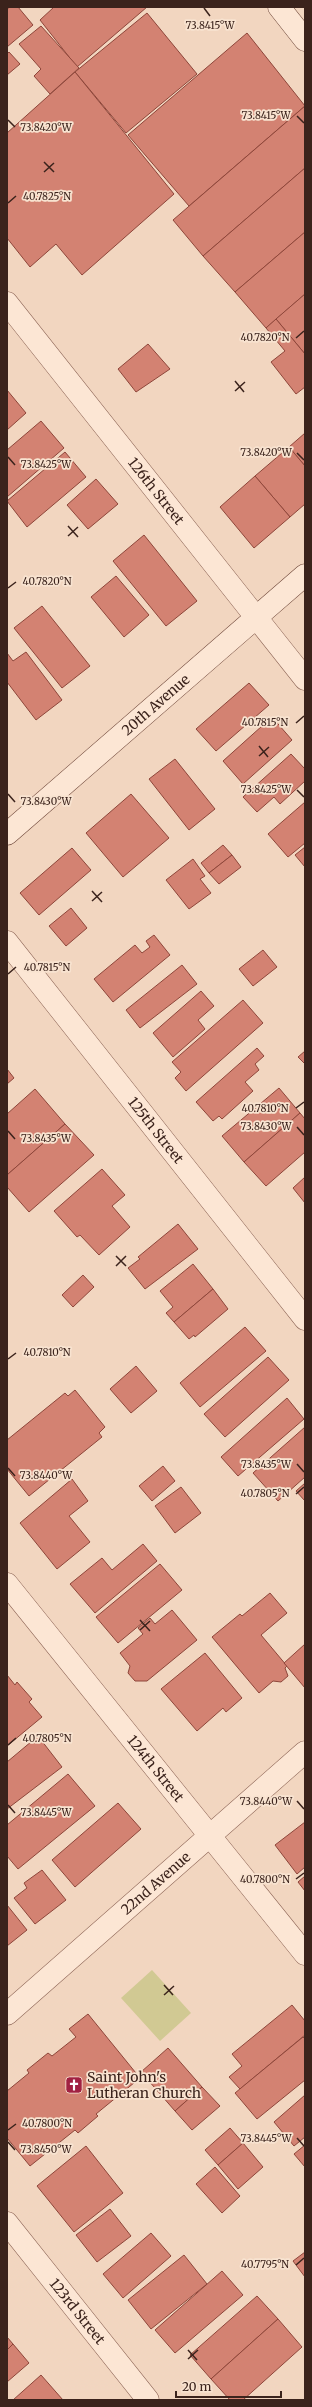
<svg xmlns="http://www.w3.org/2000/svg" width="312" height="2407" viewBox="0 0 312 2407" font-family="Merriweather,serif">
<rect width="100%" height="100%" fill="#f2d6c0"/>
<polygon fill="#d1c993" points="152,1970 191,2013 160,2041 121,1998"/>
<g fill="#d38272" stroke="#8e463a">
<polygon points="10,7 18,7 33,25 7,47 7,9"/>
<polygon points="54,7 147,7 77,67 40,20"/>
<polygon points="147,13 197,74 126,133 75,72"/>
<polygon points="41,26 79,68 50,94 34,76 41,69 19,44"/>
<polygon points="247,33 305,106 189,206 128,135"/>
<polygon points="9,52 20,64 7,75 7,54"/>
<polygon points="75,72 174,194 82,275 56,244 30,267 7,238 7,133"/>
<polygon points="305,106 305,168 203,256 173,220"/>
<polygon points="305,168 305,232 235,292 203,256"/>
<polygon points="305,232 305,294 266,328 235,292"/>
<polygon points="305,294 305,354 276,319"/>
<polygon points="276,319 305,354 305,387 296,394 271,362 285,351 266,328"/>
<polygon points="148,344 170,369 136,392 118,369"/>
<polygon points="7,390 26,413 7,430"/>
<polygon points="41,421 64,448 7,497 7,450"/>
<polygon points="305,433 305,466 289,447"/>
<polygon points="289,447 305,466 305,504 290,517 255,476"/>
<polygon points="65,452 86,477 27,527 7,501"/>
<polygon points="255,476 290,517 254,548 220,507"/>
<polygon points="96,479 118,504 88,529 67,505"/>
<polygon points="144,535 197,601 166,626 113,561"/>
<polygon points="116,576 149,615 124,637 91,597"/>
<polygon points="42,606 90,666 62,688 14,628"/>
<polygon points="26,652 62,700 36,720 7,682 7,653 13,661"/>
<polygon points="249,683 269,705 216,751 196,729"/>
<polygon points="272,717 292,740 243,784 223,761"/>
<polygon points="291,754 305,769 305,781 280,804 274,797 257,812 243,797"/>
<polygon points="175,759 215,809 189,830 149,779"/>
<polygon points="131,794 169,838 123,877 86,833"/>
<polygon points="305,802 305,843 288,857 268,834"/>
<polygon points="223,845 232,855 209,873 201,863"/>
<polygon points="305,847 305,867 295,855"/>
<polygon points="72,848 91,870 39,915 20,893"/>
<polygon points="232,855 241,867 219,884 209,873"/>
<polygon points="193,859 205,876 200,879 211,893 189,909 166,880"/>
<polygon points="71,908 87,928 66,946 49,926"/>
<polygon points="154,935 170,955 113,1002 94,979 135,945 142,953 150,947 146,941"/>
<polygon points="263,950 277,967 253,986 239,969"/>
<polygon points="182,965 197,984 140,1028 126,1010"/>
<polygon points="201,991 214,1006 198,1020 205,1029 173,1057 153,1033"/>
<polygon points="243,1000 263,1023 186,1091 175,1078 181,1072 172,1062"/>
<polygon points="257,1048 264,1056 255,1064 259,1070 245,1082 253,1091 222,1119 219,1116 213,1121 196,1102"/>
<polygon points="305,1051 305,1064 298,1057"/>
<polygon points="7,1069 14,1078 7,1084"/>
<polygon points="279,1088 300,1113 244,1162 222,1136"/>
<polygon points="35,1089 65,1124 7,1175 7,1114"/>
<polygon points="300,1113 305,1119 305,1152 266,1186 244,1162"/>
<polygon points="65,1124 94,1155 29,1212 7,1187 7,1175"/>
<polygon points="102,1169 125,1195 112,1206 130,1227 99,1255 80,1235 77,1237 54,1211"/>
<polygon points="305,1177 305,1203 293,1188"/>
<polygon points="178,1224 198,1249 145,1289 128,1268 140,1259 138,1257"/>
<polygon points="193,1264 213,1289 174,1322 166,1313 173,1307 160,1291"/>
<polygon points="83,1275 94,1287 73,1307 62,1295"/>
<polygon points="213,1289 228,1309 195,1337 194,1335 189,1339 174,1322"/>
<polygon points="245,1327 266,1351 200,1407 180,1383"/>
<polygon points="268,1357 289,1380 225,1437 204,1414"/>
<polygon points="136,1366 157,1391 131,1413 110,1389"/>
<polygon points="75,1390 105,1427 99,1433 102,1437 29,1496 7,1469 7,1440 65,1393 68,1396"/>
<polygon points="287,1398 304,1419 238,1476 221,1457"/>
<polygon points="305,1427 305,1477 278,1501 253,1473"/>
<polygon points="163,1466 175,1481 152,1501 139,1486"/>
<polygon points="72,1479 88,1501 69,1516 90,1542 57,1569 20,1523"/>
<polygon points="305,1483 305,1501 296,1491"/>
<polygon points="181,1487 201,1513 175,1533 155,1506"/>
<polygon points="143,1544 157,1561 95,1613 70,1584 102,1558 112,1570"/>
<polygon points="160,1564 182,1590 118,1643 96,1617"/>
<polygon points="270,1593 287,1613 261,1635 287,1666 285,1668 288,1676 281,1682 273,1681 259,1693 212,1637 240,1614 242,1616"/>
<polygon points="172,1610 197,1640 147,1681 135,1681 128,1673 130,1666 120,1653 143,1634 138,1628 150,1618 155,1624"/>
<polygon points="305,1644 305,1688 284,1663"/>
<polygon points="205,1653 242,1698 226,1712 223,1708 197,1731 161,1689"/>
<polygon points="7,1675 15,1685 17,1682 32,1699 29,1702 42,1717 7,1746"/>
<polygon points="38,1736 62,1767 7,1809 7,1762"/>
<polygon points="68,1774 95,1806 18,1869 7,1856 7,1825"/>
<polygon points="118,1803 141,1829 75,1887 52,1860"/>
<polygon points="305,1822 305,1867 297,1874 275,1845"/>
<polygon points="42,1870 66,1900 35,1924 14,1898 27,1888 24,1883"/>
<polygon points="305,1876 305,1891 298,1882"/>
<polygon points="7,1905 27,1930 7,1946"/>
<polygon points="292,2005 305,2021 305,2035 240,2089 229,2077 242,2066 232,2054"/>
<polygon points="88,2014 140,2078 96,2114 98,2116 78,2133 75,2130 30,2166 7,2138 7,2091 29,2073 27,2070 48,2053 52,2056 76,2037 69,2029"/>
<polygon points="303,2037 305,2039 305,2080 257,2119 235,2093"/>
<polygon points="168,2048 202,2087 175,2111 141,2072"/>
<polygon points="202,2087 220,2106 192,2130 175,2111"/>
<polygon points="305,2095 305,2137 294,2146 274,2122"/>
<polygon points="230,2128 243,2143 218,2165 205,2150"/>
<polygon points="243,2143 263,2167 238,2189 218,2165"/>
<polygon points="305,2145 305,2167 294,2154"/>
<polygon points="86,2146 123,2193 74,2232 37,2186"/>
<polygon points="215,2167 240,2196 222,2213 196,2184"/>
<polygon points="110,2209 131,2236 97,2262 76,2235"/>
<polygon points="151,2233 171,2256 123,2298 103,2274"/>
<polygon points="305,2252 305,2277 293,2261"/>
<polygon points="184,2255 207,2284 151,2329 128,2300"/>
<polygon points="222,2271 243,2295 175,2353 155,2330"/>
<polygon points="257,2296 278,2319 211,2379 190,2355"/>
<polygon points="278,2319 302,2347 243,2400 230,2400 211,2379"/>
<polygon points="7,2337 13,2344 7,2350"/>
<polygon points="13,2344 29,2363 7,2382 7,2350"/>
<polygon points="41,2375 63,2400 13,2400"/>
</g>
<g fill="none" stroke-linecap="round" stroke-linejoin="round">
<defs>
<g id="street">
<path id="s1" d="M7 303 305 679"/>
<path id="s2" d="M7 942 305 1319"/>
<path id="s3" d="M7 1584 305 1954"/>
<path id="s4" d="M7 2014 305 1752"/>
<path id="s5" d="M7 2223 148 2400"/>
</g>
<g id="secondary">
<polyline points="279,7 305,40"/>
<path id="s6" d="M7 834 305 575"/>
</g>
</defs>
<use href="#street" stroke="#8d6556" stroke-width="23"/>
<use href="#secondary" stroke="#6e4739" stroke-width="23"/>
<use href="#street" stroke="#fce6d4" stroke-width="22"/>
<use href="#secondary" stroke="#fce6d4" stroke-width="22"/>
</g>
<path fill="none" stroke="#3b231c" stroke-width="1.5" d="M204 8 210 16M297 116 304 123M8 120 15 127M44 162 54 172M44 172 54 163M8 203 16 196M296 338 304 331M235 381 244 392M235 391 245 382M297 453 304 460M8 457 15 465M68 526 78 537M68 536 78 527M8 588 16 582M296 723 304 716M259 746 268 757M259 756 269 747M297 790 304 797M8 794 15 802M92 891 102 902M92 901 102 892M8 974 16 967M296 1108 304 1102M297 1127 304 1135M8 1131 15 1139M116 1256 126 1266M116 1266 126 1256M8 1359 16 1353M297 1464 304 1472M8 1468 15 1476M296 1494 304 1487M140 1620 150 1631M140 1630 150 1621M8 1745 16 1738M297 1801 304 1809M8 1805 15 1813M296 1879 304 1873M164 1985 173 1995M164 1995 174 1986M8 2130 16 2124M297 2138 304 2146M8 2142 15 2150M296 2265 304 2258M188 2350 197 2360M188 2359 198 2350"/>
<defs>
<symbol id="church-square" viewBox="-11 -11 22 22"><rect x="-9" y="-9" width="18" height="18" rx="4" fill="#a12142" stroke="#f8e3d0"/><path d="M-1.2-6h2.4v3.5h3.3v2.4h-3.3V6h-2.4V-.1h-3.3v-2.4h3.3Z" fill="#fff"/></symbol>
</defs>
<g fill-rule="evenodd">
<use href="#church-square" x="64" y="2075" width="20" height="20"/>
</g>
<g text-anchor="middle" stroke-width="3.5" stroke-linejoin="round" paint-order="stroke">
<g font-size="14" fill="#3b231c" stroke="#f8e3d0">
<text dy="5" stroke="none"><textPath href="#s1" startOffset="240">126th Street</textPath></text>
<text dy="5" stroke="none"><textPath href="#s6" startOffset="197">20th Avenue</textPath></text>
<text dy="5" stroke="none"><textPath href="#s2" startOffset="240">125th Street</textPath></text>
<text dy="5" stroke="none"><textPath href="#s3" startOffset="237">124th Street</textPath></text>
<text dy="5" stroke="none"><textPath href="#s4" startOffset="198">22nd Avenue</textPath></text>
<text dy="5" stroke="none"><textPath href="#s5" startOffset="113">123rd Street</textPath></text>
</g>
<g font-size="14" fill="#3b231c" stroke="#f8e3d0" text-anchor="start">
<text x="87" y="2082">Saint John's<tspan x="87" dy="16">Lutheran Church</tspan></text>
</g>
</g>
<g font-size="10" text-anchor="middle" fill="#3b231c" stroke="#f8e3d0" stroke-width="3.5" stroke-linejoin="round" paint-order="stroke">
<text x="210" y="29">73.8415°W</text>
<text x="266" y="119">73.8415°W</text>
<text x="46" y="131">73.8420°W</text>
<text x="47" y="200">40.7825°N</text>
<text x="265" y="341">40.7820°N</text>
<text x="266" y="456">73.8420°W</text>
<text x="46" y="468">73.8425°W</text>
<text x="47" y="585">40.7820°N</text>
<text x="265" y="726">40.7815°N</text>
<text x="266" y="793">73.8425°W</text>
<text x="46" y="805">73.8430°W</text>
<text x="47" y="971">40.7815°N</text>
<text x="265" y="1112">40.7810°N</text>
<text x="266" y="1130">73.8430°W</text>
<text x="46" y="1142">73.8435°W</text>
<text x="47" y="1356">40.7810°N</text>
<text x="266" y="1468">73.8435°W</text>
<text x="46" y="1479">73.8440°W</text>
<text x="265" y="1497">40.7805°N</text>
<text x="47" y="1742">40.7805°N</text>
<text x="266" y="1805">73.8440°W</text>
<text x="46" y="1816">73.8445°W</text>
<text x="265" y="1883">40.7800°N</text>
<text x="47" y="2127">40.7800°N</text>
<text x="266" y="2142">73.8445°W</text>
<text x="46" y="2153">73.8450°W</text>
<text x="265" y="2268">40.7795°N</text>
</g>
<rect width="312" height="2407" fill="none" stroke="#3b231c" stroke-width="16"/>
<path d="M176 2391v6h105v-6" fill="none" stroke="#3b231c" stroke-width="2"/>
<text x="182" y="2391" font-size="12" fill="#3b231c" stroke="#f8e3d0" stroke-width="3" paint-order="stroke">20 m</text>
</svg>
